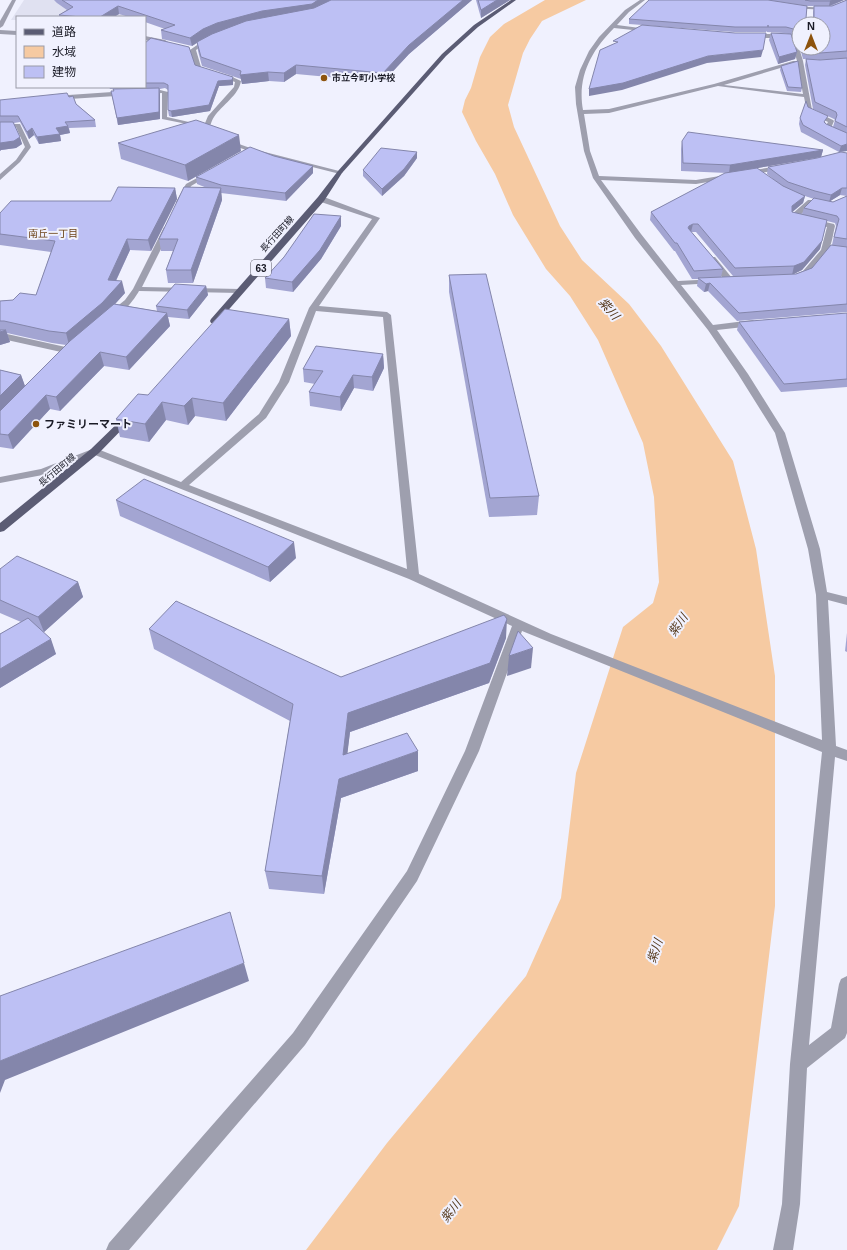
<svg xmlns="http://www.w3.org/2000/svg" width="847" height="1250" viewBox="0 0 847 1250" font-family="Arial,'Noto Sans JP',sans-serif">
<rect width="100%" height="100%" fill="#f0f1fe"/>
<polygon fill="#e0e1f1" points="24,0 192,0 139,17 17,17 17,20 11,20"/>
<polygon fill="#f6caa2" points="545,0 586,0 542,21 530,39 523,53 508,105 514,127 560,226 582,260 629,304 661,346 733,461 756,549 775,676 775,906 739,1206 717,1250 306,1250 387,1143 526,976 561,898 576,773 623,627 653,603 659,582 654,497 643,443 598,340 570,296 546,269 513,215 495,174 476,141 462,112 465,100 471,88 480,57 490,37 504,24"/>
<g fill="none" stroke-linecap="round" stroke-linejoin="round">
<g fill="#9e9fae" fill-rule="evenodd">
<polygon points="12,0 16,0 3,26 0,28 0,21"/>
<path d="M640 0H645L629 12 617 25 655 30 652 32 614 28C591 51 577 77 583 110L609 109 714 84 793 61H797L791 39 784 38H750L747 36 750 34H784L796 38 803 61 812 110 833 120 834 121 831 128 847 136V140L825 130 824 129 828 122 807 112 804 97 718 86 609 113 584 114 590 151 599 176 696 180 784 165 787 167 784 169 696 184 601 180 641 234 678 281 717 279V283H714L681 285 713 325 753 320 757 323 753 326 717 330 748 374 785 433 820 549 827 592 847 597V605L828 600 836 746 847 750V761L835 757 809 1045 831 1028 839 984 841 979 847 976V1033L845 1038 807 1068 800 1204 793 1250H773L782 1204 790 1064 822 752 522 631 479 751 417 881 305 1045 129 1250H106L109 1243 293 1033 407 871 465 751 512 626 409 579 95 455 48 474 0 483V477L41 469 95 448 181 482 259 414 279 382 309 308 372 219 318 201V197H324L380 218 319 306 387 312 391 315 419 574 551 634 822 740 816 595 808 549 775 433 738 374 708 330 635 238 593 178 584 151 576 104 575 87 580 70 589 51 599 37 625 10ZM797 62 803 94 724 85 797 63ZM316 311 383 317 407 569 189 485 266 418 289 382Z"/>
<polygon points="791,6 828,8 830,9 828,10 789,8"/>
<polygon points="0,30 17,31 17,35 0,34"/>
<polygon points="145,36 165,40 168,42 165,44 145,40"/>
<path d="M210 36 213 38 212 39 196 50 201 67 230 76 241 81C239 95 222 105 214 117 211 121 211 127 206 130L203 128 208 116 234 87 235 82 195 68 190 50Z"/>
<polygon points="156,89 168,92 167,117 202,125 202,127 162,119 162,93 54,100 51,98 54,96"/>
<polygon points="0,124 20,124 31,147 20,162 0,180 0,174 16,160 25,147 16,127 0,128"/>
<polygon points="225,139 253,149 343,172 340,174 249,151 223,142 222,141"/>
<polygon points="208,172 213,173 191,186 183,204 177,204 176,202 186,184"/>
<path d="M808 200H811L815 202 799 216 834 224 835 226C833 234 832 244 828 251 823 261 806 281 793 279V275L803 271 821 250 827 227 791 219V215Z"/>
<path d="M164 227H170L171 229 142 287 240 289 244 291 240 293 139 291C134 300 120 319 109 317L108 315 109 313 125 300 133 289Z"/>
<polygon points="709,257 715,257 732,278 732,282 726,282 709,261"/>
<polygon points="0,334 7,334 70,348 74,351 70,354 7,340 0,340"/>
</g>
<g fill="#5b5c74" fill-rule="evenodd">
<polygon points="511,0 516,0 478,27 446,56 342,173 324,201 217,323 211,323 210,321 211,319 318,197 338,171 442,54 474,25"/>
<polygon points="129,414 132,415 134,417 132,419 99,453 4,531 0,532 0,523 91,449 126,415"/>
</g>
</g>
<g fill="#a3a5d2" fill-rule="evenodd">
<polygon points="54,0 472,0 409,54 383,82 296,74 284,82 269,81 242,84 241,79 202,66 198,51 197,43 192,46 162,39 161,30 165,29 145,22 145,17 129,17 119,14 114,17 59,17 59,15 67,10 57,3"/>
<polygon points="476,0 510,0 481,18"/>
<path d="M771 0H844L831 6 847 0V58L818 60 810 59 820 60 847 58V151L839 152 801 132 799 124 800 118 808 107 826 123V124L833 127 835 120 834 119 813 109 805 65 806 59H803L800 48H823L799 24V46L795 36 792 34 797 52 795 59 778 64 769 40 771 33 788 34 784 33 767 32V31L766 32H734L629 24V19L772 0ZM807 6H814L813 12V19L807 20 806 18Z"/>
<polygon points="145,43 233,83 233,85 219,86 210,111 172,117 169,116 168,110 168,90 165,88 160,89 160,119 118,125 111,91 114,91 113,89 115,89 110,89 109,87 145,87"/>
<polygon points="781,66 802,88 801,92 787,91 780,70"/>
<polygon points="0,100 76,104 95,120 96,127 69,128 70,133 60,135 61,141 39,144 34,135 29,139 20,122 14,123 22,144 16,148 1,150 0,151"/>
<path d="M682 141 823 150 821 157 757 168 779 184 767 174 768 167 847 153V196L840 195 830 201 833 202 847 196V312L737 321 708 291 704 292 697 286 698 279H692L675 251H674L650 220 651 212 727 173 681 171V149ZM805 196 814 199 804 208 802 214 792 212 803 203ZM827 221 835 223 836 226 832 245 812 268 796 274H793L802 270 820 249ZM691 232H696L733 276 721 277 723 269Z"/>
<polygon points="118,143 241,151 188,181 121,159"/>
<polygon points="274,156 313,166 313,173 286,201 221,193 222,200 193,283 168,283 166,270 173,251 161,251 159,239 207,188 197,184 196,177"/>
<polygon points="417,158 404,176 382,196 363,176 363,170"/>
<polygon points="175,188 177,199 151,251 130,250 116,281 125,293 115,304 157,311 156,306 206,286 208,295 189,319 168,317 170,326 129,370 104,366 60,411 50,409 13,449 0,447 0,370 21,375 25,386 66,345 52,343 7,333 10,342 0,345 0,301 13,300 36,295 51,252 0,245 0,213 111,201"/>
<polygon points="341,216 341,226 321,259 293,292 266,288 265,278"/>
<polygon points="449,275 539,496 537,515 489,517 449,292"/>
<polygon points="847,313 847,387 781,392 737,330 739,322"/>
<polygon points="289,319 291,336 226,421 195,416 188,425 166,420 149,442 120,437 116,419 148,395"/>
<polygon points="383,354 384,368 373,391 354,388 341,411 310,406 309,392 315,384 304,382 303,369"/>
<polygon points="116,500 296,558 270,582 120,516"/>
<polygon points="0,569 78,582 83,597 44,632 43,632 56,654 0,688 0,634 21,622 0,613"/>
<polygon points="149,629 341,677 506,638 489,683 350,732 347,754 418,771 341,798 324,894 269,889 265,871 290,721 154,649"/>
<polygon points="847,633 847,652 845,651"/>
</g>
<g fill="#8486ab">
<polygon points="318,0 332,0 312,12 204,38 192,46 190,38 203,29 217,23 262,11"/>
<polygon points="463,0 472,0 409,54 383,82 383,73 409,45"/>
<polygon points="497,0 510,0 481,18 481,10"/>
<polygon points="832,0 844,0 829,6 830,1"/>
<polygon points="118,6 119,14 114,17 100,17"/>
<polygon points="763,50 761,57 707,63 622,90 589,96 589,89 708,56"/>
<polygon points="797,52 795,59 778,64 779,57"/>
<polygon points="296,65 296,74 284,82 284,73"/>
<polygon points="268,72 269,81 242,84 240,75"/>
<polygon points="233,77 233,85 219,86 210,111 172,117 171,111 218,81"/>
<polygon points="159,88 160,95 160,119 118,125 117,118"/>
<polygon points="68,126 70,133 60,135 61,141 39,144 37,137 56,128"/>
<polygon points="32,128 34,135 29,139 27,132"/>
<polygon points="239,135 241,151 188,181 185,165"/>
<polygon points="20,137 22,144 16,148 1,150 0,151 0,143"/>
<polygon points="847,144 847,151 839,152 841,146"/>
<polygon points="823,150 821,157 729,173 730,165"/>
<polygon points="417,152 417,158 404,176 382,196 382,189"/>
<polygon points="313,166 313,173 286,201 285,193"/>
<polygon points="175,188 177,199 151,251 148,240"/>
<polygon points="221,188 222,200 193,283 191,270"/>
<polygon points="842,188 840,195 829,202 831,195"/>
<polygon points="805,196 803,203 790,214 792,206"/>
<polygon points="341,216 341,226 321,259 293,292 292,282"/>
<polygon points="693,224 691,232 687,234 689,226"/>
<polygon points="127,239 130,250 111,291 108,280"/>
<polygon points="822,241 820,249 802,270 792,275 794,266"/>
<polygon points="122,281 125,293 105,315 69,345 66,333"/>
<polygon points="710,283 708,291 704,292 706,284"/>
<polygon points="206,286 208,295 189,319 187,310"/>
<polygon points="167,313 170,326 129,370 126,357"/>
<polygon points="289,319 291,336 226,421 223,403"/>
<polygon points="6,330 10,342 0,345 0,332"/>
<polygon points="100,352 104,366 60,411 56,397"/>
<polygon points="383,354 384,368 373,391 372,377"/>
<polygon points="21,375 26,389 0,415 0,396"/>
<polygon points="353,375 354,388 341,411 340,397"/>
<polygon points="46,395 50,409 13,449 8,435"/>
<polygon points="192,398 195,416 188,425 184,406"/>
<polygon points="162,402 166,420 149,442 145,424"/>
<polygon points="294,542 296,558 270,582 268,567"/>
<polygon points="78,582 83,597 44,632 38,617"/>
<polygon points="507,619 506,638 489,683 350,732 345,774 343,755 348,713"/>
<polygon points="51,639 56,654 0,688 0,669"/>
<polygon points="533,648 531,668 507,676 509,656"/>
<polygon points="418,751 418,771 341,798 324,894 322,876 339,779"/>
<polygon points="244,963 249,981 5,1080 0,1093 0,1061"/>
</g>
<g fill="#bdc0f4" stroke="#8486ab">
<polygon points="62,0 318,0 312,4 262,11 217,23 203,29 190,38 161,30 175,25 118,6 100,17 81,17 59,15 73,7"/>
<polygon points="331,0 463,0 409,45 383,73 296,65 284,73 268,72 240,75 241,71 201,57 197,42 212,34 246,21 314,8"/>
<polygon points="478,0 497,0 481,10"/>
<polygon points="649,0 768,0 807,6 806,18 807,20 814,19 814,6 832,6 847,0 847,51 820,53 805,52 803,48 823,48 823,24 799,24 799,36 797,30 786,27 768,27 768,25 768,27 735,27 629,19"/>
<polygon points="805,0 832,0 830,1 810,1"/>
<polygon points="642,25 735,33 766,33 763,50 708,56 623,83 589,89 600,50 618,42 613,41"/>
<polygon points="771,33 791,34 797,52 779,57"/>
<polygon points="151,38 189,47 195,65 233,77 232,80 218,81 209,105 171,111 168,110 168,85 164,83 145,83 145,43"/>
<polygon points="847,58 847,127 835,121 837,115 836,112 815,102 806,59 820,60"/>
<polygon points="798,61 802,88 788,87 781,66"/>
<polygon points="159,88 159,112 117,118 111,91 114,91 113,89"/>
<polygon points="67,93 69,97 73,96 76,104 95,120 65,122 68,126 56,128 60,134 37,137 32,128 27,132 18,116 0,116 0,100"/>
<polygon points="806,101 808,107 828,116 824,122 826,124 847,133 847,144 841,146 803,125 800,118"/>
<polygon points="196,120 239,135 185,165 118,143"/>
<polygon points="0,122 13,122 20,137 14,141 0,143"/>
<polygon points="688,132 823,150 730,165 683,163 682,141"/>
<polygon points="250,147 274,156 313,166 285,193 221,185 196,177"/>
<polygon points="381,148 417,152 404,169 382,189 363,170"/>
<polygon points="841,152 847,153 847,188 842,188 831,195 815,191 788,182 768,167 817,158"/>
<polygon points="757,168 783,186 805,196 792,206 792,212 827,220 822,241 804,262 794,266 735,268 698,224 693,224 689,226 688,228 723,269 694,271 677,243 675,243 651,212 725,173"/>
<polygon points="118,187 175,188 148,240 127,239 108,280 122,281 102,303 66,333 49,331 4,321 0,321 0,301 13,300 20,293 36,295 55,241 0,234 0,213 11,201 111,201"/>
<polygon points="184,187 221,188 191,270 166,270 178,239 159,239"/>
<polygon points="847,196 847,239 834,237 839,219 837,216 804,208 814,198 833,202"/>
<polygon points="314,214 341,216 320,250 292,282 265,278 284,257"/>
<polygon points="831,245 847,247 847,304 739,313 710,283 706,284 698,278 796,274 812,268"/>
<polygon points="486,274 539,496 490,498 449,275"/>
<polygon points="175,284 206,286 187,310 156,306"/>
<polygon points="114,304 167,313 126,357 100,352 56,397 46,395 8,435 0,434 0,411 70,341"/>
<polygon points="225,309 289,319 223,403 192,398 184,406 162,402 145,424 116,419 138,394 148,395"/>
<polygon points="847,313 847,379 784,384 739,322"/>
<polygon points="0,330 6,330 0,332"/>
<polygon points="316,346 383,354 372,377 353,375 340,397 309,392 323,371 303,369"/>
<polygon points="0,370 21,375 0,396"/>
<polygon points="144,479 294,542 268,567 116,500"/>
<polygon points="17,556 78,582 38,617 0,600 0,569"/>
<polygon points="176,601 341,677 504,615 507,619 490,663 348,713 343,755 407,733 418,751 339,779 322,876 265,871 293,704 149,629"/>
<polygon points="28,618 51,639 0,669 0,634"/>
<polygon points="518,631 533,648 509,656"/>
<polygon points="230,912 244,963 0,1061 0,996"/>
</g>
<g fill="#8d530d" stroke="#f0f1fe" stroke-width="1.5">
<circle cx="324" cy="78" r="4"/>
<circle cx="36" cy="424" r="4"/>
</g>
<g text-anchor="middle" stroke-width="4" stroke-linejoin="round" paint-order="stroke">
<g font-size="9" font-weight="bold" fill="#191a25" stroke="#f0f1fe" text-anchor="start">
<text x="332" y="81">市立今町小学校</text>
</g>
<g font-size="9" fill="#191a25" stroke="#f0f1fe">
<text transform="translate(277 234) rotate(-48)" y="3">長行田町線</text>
<text transform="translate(57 470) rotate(-40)" y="3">長行田町線</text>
</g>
<g font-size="10" fill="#6d4419" stroke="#f0f1fe">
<text x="53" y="237">南丘一丁目</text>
</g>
<rect fill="#f0f1fe" stroke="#5a5a66" stroke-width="1" x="251" y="260" width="20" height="16" rx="3"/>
<g font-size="10" font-weight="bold" fill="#191a25">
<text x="261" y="272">63</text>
</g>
<g font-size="11" font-weight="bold" fill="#191a25" stroke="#f0f1fe" text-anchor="start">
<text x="44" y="428">ファミリーマート</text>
</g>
<g font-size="12" font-style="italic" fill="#533618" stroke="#f0f1fe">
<text transform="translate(609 309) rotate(49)" y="4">紫川</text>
<text transform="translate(678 625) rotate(-55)" y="4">紫川</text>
<text transform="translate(655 951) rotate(-71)" y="4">紫川</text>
<text transform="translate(451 1211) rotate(-52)" y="4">紫川</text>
</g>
</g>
<rect x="16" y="16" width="130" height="72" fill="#f0f1fe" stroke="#9a9ba7"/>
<rect x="24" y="29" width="20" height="6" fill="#5b5c74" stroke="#9a9ba7"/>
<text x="52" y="36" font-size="12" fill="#191a25">道路</text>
<rect x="24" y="46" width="20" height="12" fill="#f6caa2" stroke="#9a9ba7"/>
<text x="52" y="56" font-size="12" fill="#191a25">水域</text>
<rect x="24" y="66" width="20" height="12" fill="#bdc0f4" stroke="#9a9ba7"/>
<text x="52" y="76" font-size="12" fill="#191a25">建物</text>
<g transform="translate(811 36)"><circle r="19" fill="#f0f1fe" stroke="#9a9ba7"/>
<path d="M0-3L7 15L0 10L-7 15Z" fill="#8d530d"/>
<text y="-6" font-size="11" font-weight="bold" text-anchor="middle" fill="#191a25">N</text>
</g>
</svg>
